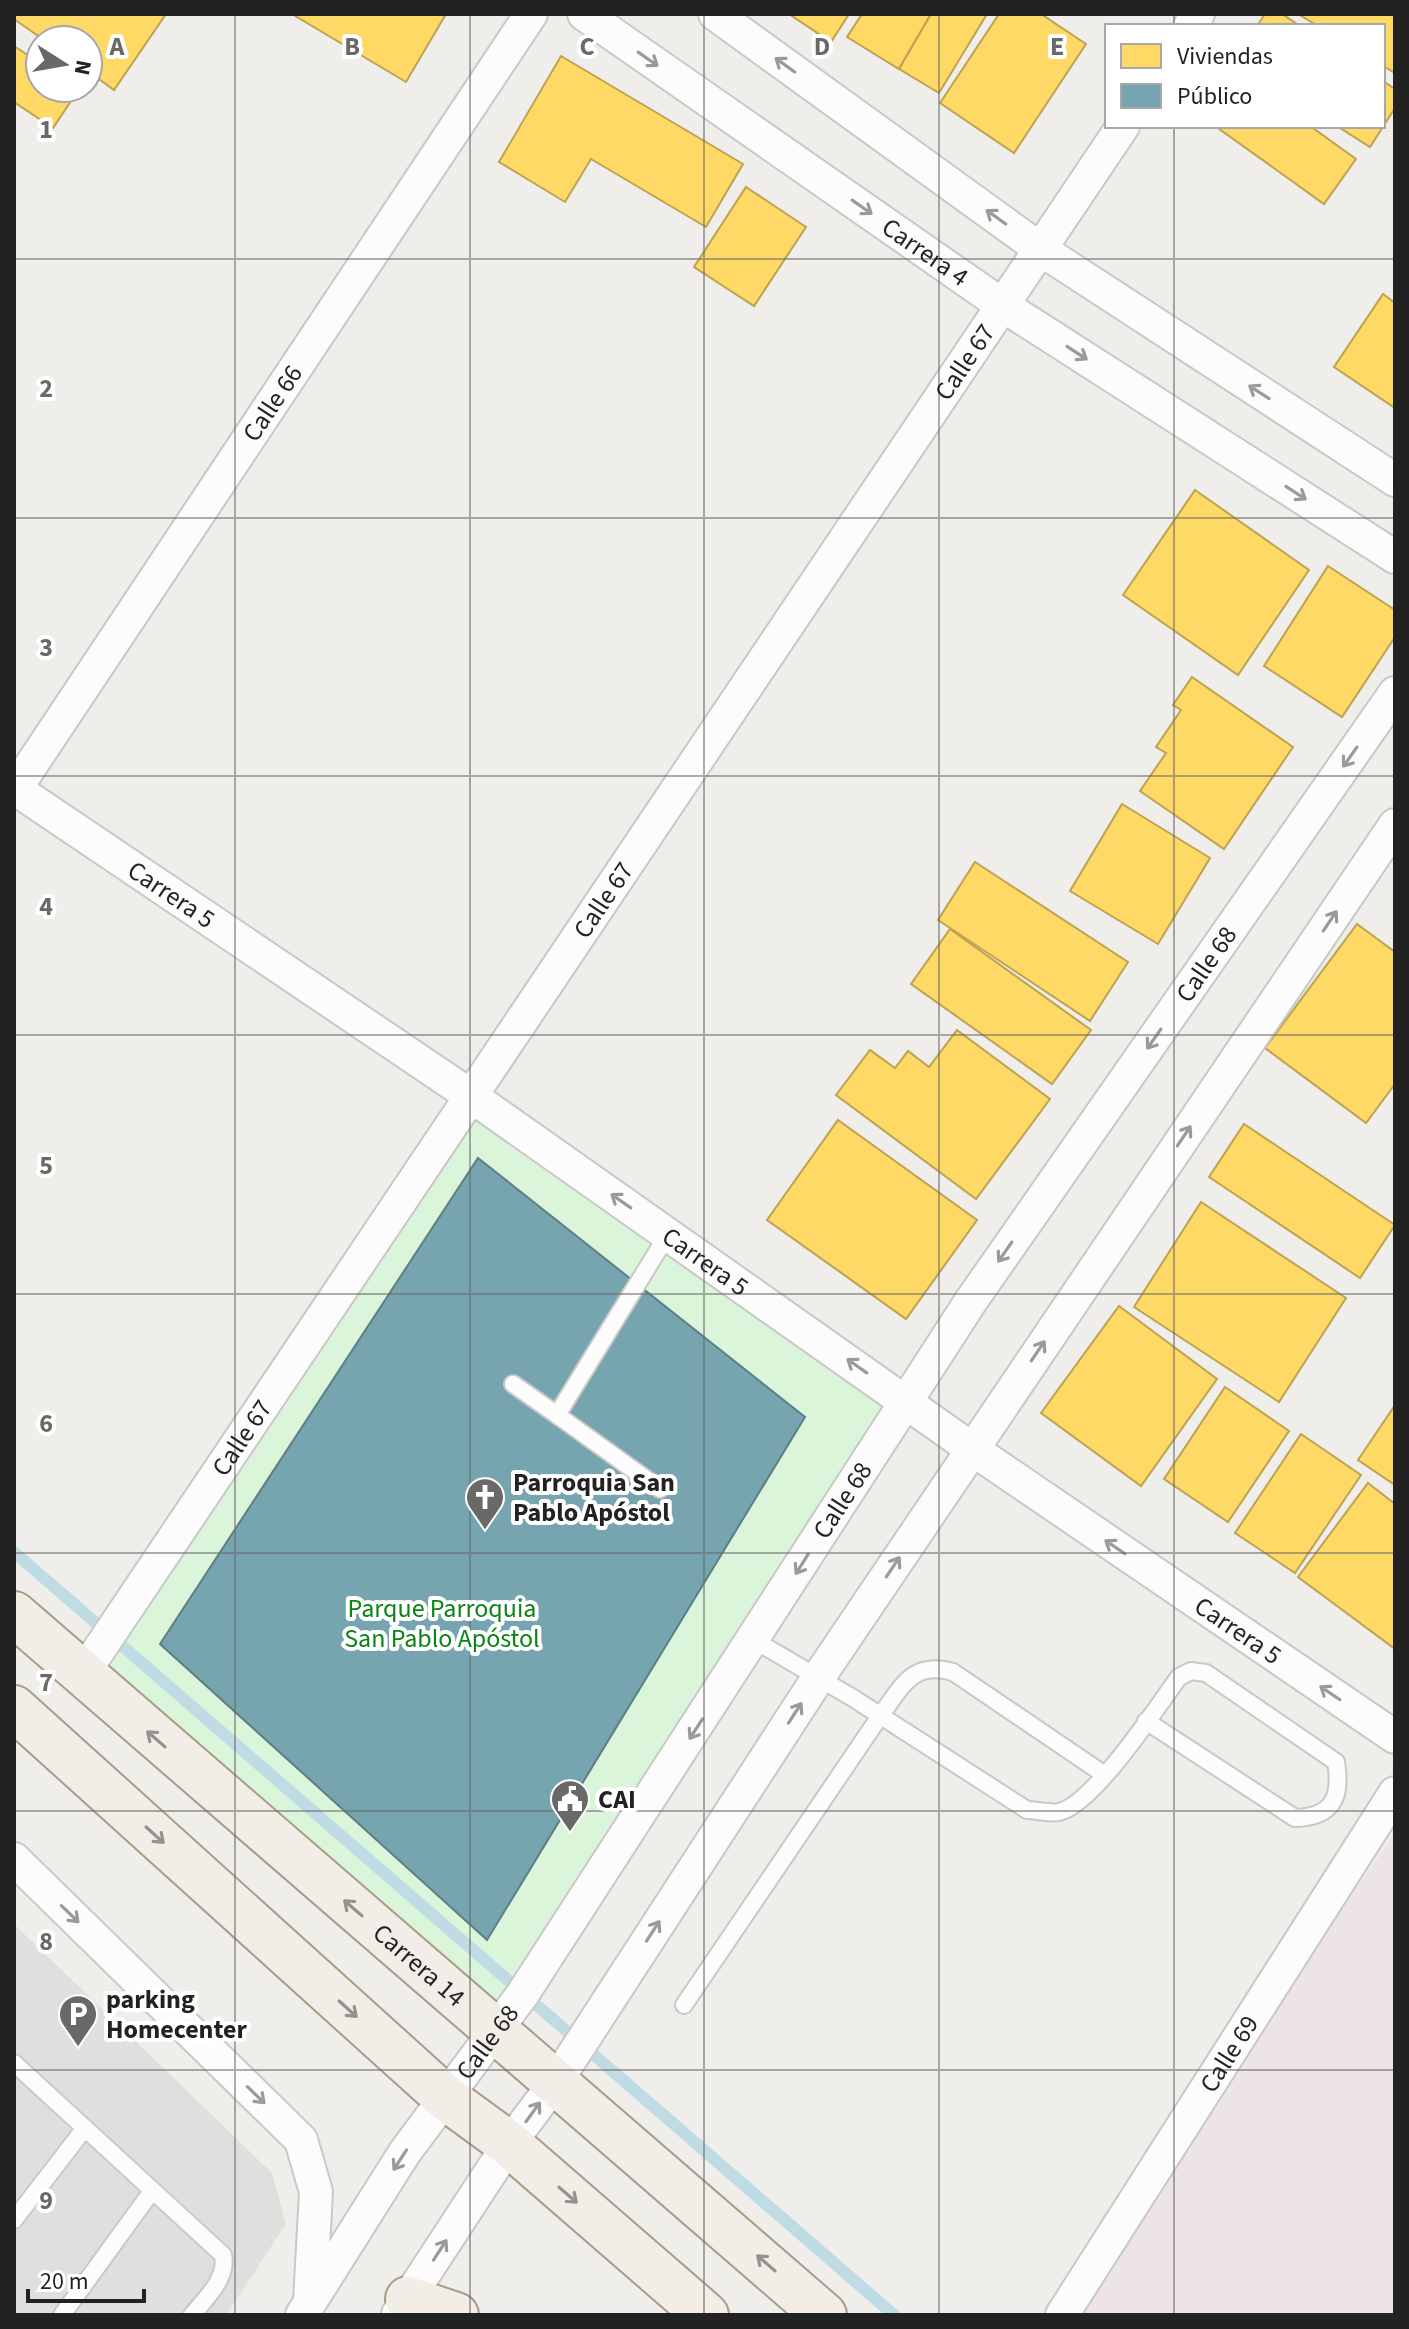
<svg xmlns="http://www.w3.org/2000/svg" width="1409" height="2329" viewBox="0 0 1409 2329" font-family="'Source Sans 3',sans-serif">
<rect width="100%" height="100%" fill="#f0eeeb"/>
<polygon fill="#ede4e9" points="1395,1833 1395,2315 1080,2315 1073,2295"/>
<polygon fill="#daf5da" points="471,1096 906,1401 498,2032 82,1675"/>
<polygon fill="#e0dfde" points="14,1924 272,2173 286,2224 226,2315 14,2315"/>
<g fill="#ffd966" stroke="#bda252" stroke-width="2">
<polygon points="14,14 166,14 114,90 88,71 88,40 44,40 14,19"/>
<polygon points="292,14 446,14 406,82"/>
<polygon points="789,14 849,14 831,42"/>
<polygon points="862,14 931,14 899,69 847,37"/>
<polygon points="931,14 987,14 939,93 899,69"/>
<polygon points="999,14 1041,14 1086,44 1014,153 940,103"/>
<polygon points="1265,14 1282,14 1300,26 1257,26"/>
<polygon points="1298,14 1395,14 1395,73 1383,66 1383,26 1318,26"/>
<polygon points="14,46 40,63 40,88 79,89 53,128 14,102"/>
<polygon points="561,56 743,164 706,227 591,159 565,202 499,162"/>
<polygon points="1383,81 1395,89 1395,108 1370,147 1337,126 1383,126"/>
<polygon points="1215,126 1310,126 1356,159 1324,204"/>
<polygon points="746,187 806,227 754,306 694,267"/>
<polygon points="1383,294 1395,303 1395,408 1334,367"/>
<polygon points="1195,490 1309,570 1238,675 1123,595"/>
<polygon points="1328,566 1395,610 1395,637 1342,717 1264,666"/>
<polygon points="1192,677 1293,747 1224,849 1140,791 1166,753 1156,747 1181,710 1173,705"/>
<polygon points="1122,804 1210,858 1158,944 1070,891"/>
<polygon points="975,862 1128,962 1090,1021 938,920"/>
<polygon points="1357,924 1395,952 1395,1084 1366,1123 1265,1048"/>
<polygon points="950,929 1091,1030 1052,1084 911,984"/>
<polygon points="957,1030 1050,1099 976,1199 836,1095 870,1050 895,1068 908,1051 929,1067"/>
<polygon points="838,1120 977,1220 906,1319 767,1220"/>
<polygon points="1244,1124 1395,1225 1360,1278 1209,1177"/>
<polygon points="1201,1202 1346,1298 1279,1402 1134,1307"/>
<polygon points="1119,1306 1217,1379 1141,1486 1041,1413"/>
<polygon points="1225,1387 1289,1431 1228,1522 1164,1479"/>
<polygon points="1395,1405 1395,1485 1358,1460"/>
<polygon points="1301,1434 1361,1475 1295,1573 1235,1533"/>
<polygon points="1368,1483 1395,1504 1395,1649 1298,1577"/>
</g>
<polygon fill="#76a5af" stroke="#5d7e85" stroke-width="2" points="478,1158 805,1417 487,1940 160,1644"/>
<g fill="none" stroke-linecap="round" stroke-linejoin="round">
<polyline stroke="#bfdbe3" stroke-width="12" points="14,1552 894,2315"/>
<defs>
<g id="lane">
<polyline points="513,1384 557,1415"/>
<polyline points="660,1489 557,1415 668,1234"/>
<path d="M754 1640 853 1698 1027 1810C1037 1810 1050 1814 1059 1812 1094 1804 1156 1708 1179 1677L1191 1671 1206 1673 1336 1762C1342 1797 1333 1817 1295 1818L1146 1721"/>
<path d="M684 2005 880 1716C902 1687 912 1660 953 1672L1105 1775"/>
<path d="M14 2063 223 2255C228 2278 206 2298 192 2315"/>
<polyline points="14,2220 85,2128"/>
<polyline points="62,2315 152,2191"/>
</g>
<g id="street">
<path id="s1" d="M584 14 1002 305 1395 557"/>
<polyline points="715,14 1040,249 1395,480"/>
<polyline points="1190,26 1198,14"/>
<path id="s2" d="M14 788 471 1096 972 1449 1395 1737"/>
<path id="s3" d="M14 791 531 14"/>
<path id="s4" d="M82 1675 1123 126"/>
<polyline points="14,1859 301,2140 316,2192 310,2301"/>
<polyline points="398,2314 509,2144 557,2080 818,1678 1395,825"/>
<path id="s5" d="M302 2315 405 2152 522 1995 971 1301 1395 693"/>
<path id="s6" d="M1062 2315 1395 1793"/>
</g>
<g id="primary">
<path id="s7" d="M14 1614 824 2315"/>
<polyline points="14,1708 446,2098 509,2144 706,2315"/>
<polyline points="408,2299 456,2315"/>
</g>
</defs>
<use href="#lane" stroke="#c9c8c7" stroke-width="20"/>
<use href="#street" stroke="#c9c8c7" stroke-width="36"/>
<use href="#primary" stroke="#a79c86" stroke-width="48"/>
<use href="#lane" stroke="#fdfcfc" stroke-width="16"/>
<use href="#street" stroke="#fdfcfc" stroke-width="32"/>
<use href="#primary" stroke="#f3ede7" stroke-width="44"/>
</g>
<defs><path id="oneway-shaft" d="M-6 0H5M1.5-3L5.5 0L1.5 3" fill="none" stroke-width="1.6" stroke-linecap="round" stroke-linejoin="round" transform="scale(2)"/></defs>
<g stroke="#9a9a9a">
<use href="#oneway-shaft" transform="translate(648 59) rotate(35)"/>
<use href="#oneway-shaft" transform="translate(785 65) rotate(-144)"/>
<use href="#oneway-shaft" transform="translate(862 207) rotate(35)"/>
<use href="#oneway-shaft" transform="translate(996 217) rotate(-144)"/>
<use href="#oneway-shaft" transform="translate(1077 353) rotate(33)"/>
<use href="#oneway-shaft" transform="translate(1259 392) rotate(-147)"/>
<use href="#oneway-shaft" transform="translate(1296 493) rotate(33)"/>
<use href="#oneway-shaft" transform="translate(1350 757) rotate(125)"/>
<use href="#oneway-shaft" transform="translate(1330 921) rotate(-56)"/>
<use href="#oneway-shaft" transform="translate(1154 1039) rotate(125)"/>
<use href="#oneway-shaft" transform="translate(1184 1136) rotate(-56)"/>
<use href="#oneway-shaft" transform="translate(621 1201) rotate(-145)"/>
<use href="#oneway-shaft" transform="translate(1005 1252) rotate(125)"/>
<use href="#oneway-shaft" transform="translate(1038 1351) rotate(-56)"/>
<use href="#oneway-shaft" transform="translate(857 1366) rotate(-145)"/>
<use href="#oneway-shaft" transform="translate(1115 1547) rotate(-146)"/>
<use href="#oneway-shaft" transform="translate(802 1564) rotate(122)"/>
<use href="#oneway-shaft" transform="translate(893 1567) rotate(-56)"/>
<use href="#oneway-shaft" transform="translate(1330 1693) rotate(-146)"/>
<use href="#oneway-shaft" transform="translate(795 1713) rotate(-57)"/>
<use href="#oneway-shaft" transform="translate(696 1729) rotate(123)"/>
<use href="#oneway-shaft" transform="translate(70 1914) rotate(44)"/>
<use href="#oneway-shaft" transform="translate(653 1931) rotate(-57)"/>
<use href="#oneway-shaft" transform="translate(256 2095) rotate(44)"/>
<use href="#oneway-shaft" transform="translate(533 2112) rotate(-54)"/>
<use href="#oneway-shaft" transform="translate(400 2160) rotate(123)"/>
<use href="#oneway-shaft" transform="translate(440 2250) rotate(-57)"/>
</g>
<g stroke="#95928e">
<use href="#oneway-shaft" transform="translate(156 1739) rotate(-139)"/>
<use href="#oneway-shaft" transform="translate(155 1835) rotate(42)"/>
<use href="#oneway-shaft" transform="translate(353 1908) rotate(-139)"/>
<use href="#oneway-shaft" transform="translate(348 2009) rotate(42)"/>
<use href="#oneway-shaft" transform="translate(568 2195) rotate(41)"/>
<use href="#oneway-shaft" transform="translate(766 2263) rotate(-139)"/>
</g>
<path fill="none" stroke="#6a6968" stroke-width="2" stroke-opacity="0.55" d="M235 14V2315M470 14V2315M704 14V2315M939 14V2315M1174 14V26M1174 126V2315M14 259H1395M14 518H1395M14 776H1395M14 1035H1395M14 1294H1395M14 1553H1395M14 1811H1395M14 2070H1395"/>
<defs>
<symbol id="church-pin" viewBox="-11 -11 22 30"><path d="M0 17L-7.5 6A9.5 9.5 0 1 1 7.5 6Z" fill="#6a6968" stroke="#fff"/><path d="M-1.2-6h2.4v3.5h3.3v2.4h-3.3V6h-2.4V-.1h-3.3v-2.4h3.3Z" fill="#fff"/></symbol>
<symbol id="civic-pin" viewBox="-11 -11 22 30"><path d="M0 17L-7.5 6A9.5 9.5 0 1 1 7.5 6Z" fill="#6a6968" stroke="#fff"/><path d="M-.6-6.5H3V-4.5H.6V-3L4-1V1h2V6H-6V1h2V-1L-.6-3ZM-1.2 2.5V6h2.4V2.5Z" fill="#fff"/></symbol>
<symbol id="parking-pin" viewBox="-11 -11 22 30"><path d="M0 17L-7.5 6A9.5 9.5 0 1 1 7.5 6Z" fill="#6a6968" stroke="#fff"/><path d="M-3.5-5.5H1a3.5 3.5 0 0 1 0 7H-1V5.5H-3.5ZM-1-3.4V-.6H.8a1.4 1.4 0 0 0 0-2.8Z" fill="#fff"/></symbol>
</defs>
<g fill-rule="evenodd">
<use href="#church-pin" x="463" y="1475" width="44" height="60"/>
<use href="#civic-pin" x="548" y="1777" width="44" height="60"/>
<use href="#parking-pin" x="56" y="1992" width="44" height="60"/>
</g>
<g text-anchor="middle" stroke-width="8" stroke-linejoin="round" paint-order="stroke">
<g font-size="26" fill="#222" stroke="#fff">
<text dy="9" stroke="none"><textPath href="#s1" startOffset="416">Carrera 4</textPath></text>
<text dy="9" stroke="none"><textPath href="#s4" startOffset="1582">Calle 67</textPath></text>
<text dy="9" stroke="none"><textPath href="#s3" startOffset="466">Calle 66</textPath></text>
<text dy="9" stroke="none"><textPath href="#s2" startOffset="190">Carrera 5</textPath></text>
<text dy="9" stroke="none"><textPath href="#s4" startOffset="934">Calle 67</textPath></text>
<text dy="9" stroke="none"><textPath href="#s5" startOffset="1626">Calle 68</textPath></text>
<text dy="9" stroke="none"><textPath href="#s2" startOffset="838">Carrera 5</textPath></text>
<text dy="9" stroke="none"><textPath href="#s4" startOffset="286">Calle 67</textPath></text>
<text dy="9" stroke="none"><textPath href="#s5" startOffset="978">Calle 68</textPath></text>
<text dy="9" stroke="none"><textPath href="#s2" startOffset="1486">Carrera 5</textPath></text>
<text dy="9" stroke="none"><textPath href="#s7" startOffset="536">Carrera 14</textPath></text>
<text dy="9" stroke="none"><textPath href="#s5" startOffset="330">Calle 68</textPath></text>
<text dy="9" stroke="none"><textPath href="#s6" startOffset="310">Calle 69</textPath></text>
</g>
<g font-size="26" font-weight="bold" fill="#222" stroke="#fff" text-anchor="start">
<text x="513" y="1491">Parroquia San<tspan x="513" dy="30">Pablo Apóstol</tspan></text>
<text x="598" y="1808">CAI</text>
<text x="106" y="2008">parking<tspan x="106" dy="30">Homecenter</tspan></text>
</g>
<g font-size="26" fill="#0c8416" stroke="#fff">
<text x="442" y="1617">Parque Parroquia<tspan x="442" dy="30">San Pablo Apóstol</tspan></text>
</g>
</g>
<g font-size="26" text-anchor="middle" font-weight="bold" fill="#6a6968" stroke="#fff" stroke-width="8" stroke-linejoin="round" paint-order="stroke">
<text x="117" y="55">A</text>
<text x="352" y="55">B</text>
<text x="587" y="55">C</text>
<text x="822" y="55">D</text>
<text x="1057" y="55">E</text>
<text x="46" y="138">1</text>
<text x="46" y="397">2</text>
<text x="46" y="656">3</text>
<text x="46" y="915">4</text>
<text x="46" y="1174">5</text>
<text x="46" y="1432">6</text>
<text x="46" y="1691">7</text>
<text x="46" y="1950">8</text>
<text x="46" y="2209">9</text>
</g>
<rect width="1409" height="2329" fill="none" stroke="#222222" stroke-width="32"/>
<rect x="1105" y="24" width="280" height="104" fill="#ffffff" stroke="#a7a7a7" stroke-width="2"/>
<rect x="1121" y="44" width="40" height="24" fill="#ffd966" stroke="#a7a7a7" stroke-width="2"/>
<text x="1177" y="64" font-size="24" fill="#222222">Viviendas</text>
<rect x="1121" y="84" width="40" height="24" fill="#76a5af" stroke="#a7a7a7" stroke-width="2"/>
<text x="1177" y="104" font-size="24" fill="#222222">Público</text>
<g transform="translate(64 64) rotate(101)"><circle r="38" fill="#ffffff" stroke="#a7a7a7" stroke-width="2"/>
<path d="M0-6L14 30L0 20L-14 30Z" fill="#6a6968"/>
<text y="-12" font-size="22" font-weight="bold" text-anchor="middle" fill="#222222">N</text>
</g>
<path d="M28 2289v12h116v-12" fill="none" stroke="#222222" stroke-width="4"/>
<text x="40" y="2289" font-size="24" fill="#222222" stroke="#ffffff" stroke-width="6" paint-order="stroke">20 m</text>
</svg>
